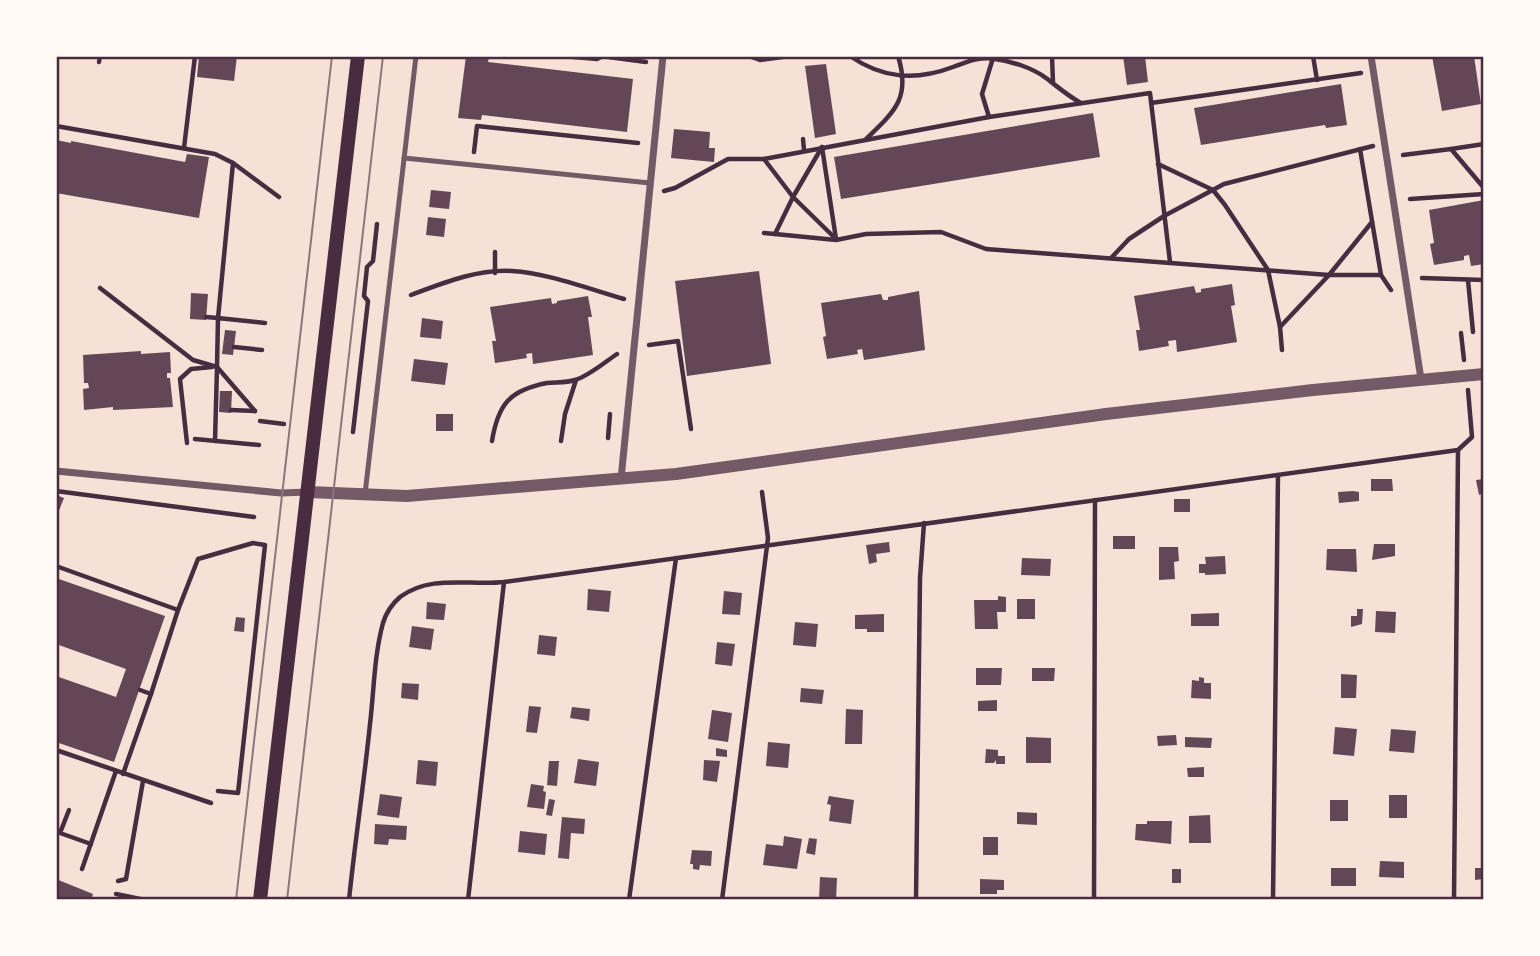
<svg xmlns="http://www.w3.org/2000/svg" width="1540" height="956" viewBox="0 0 1540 956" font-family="'Open Sans',sans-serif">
<rect width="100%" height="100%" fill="#f7e1d7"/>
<g fill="#644757">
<polygon points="199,56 237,56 234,81 197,77"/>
<polygon points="466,56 489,57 488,62 633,79 627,132 482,115 481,120 458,118"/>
<polygon points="1123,56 1145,56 1148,82 1127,85"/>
<polygon points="1432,56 1474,56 1481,104 1442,111"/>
<polygon points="826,64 836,134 815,138 805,66"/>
<polygon points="1341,84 1347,125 1326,128 1325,125 1201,145 1194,108"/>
<polygon points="1093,113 1100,157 841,199 834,157"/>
<polygon points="674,129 710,132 709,148 715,148 714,162 671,158"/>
<polygon points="56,140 71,143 71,141 185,162 187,154 209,157 199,218 56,193"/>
<polygon points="431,190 451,192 449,209 429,207"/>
<polygon points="1484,200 1484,264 1471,266 1469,255 1464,256 1464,260 1434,265 1430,244 1434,243 1429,210"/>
<polygon points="428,217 446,219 444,237 426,235"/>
<polygon points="759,271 771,364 687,376 675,281"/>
<polygon points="1232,284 1235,305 1231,306 1237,342 1177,352 1176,340 1168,341 1169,346 1139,351 1136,330 1140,330 1134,296 1194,286 1196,293 1201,292 1201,289"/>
<polygon points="919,291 925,350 864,360 862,349 857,350 858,354 827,359 823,337 826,336 821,303 881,294 883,300 888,300 888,297"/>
<polygon points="191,293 208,294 206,320 190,319"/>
<polygon points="588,296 592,317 588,317 593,355 533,364 532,353 526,354 527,358 495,363 492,341 496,341 490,307 551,298 552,304 557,303 557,301"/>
<polygon points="422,318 443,321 441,339 420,337"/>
<polygon points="225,330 236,331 233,355 222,354"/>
<polygon points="141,351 141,354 170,352 171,373 167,373 167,378 170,378 173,407 113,410 113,407 84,410 83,389 89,388 88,383 84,383 83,355"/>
<polygon points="414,359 448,363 445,385 411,381"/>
<polygon points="220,391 232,391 231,413 219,412"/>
<rect x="436" y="414" width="17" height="17"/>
<polygon points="1371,479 1392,479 1393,491 1371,491"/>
<polygon points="1484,479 1484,493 1479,495 1476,480"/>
<polygon points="1353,491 1359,492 1359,501 1339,503 1338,492"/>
<polygon points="56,495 64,498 56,518"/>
<rect x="1174" y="499" width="16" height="13"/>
<rect x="1113" y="536" width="22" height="13"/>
<polygon points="889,542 890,552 876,554 877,562 869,564 866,545"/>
<polygon points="1374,544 1395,544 1395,556 1372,560"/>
<polygon points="1159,547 1178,547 1179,561 1174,562 1175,579 1159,580"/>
<polygon points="1327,549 1356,549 1357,572 1326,570"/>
<polygon points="1225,556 1226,574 1205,575 1205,573 1199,573 1199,564 1206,564 1205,557"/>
<polygon points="1022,558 1051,559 1050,576 1021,575"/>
<polygon points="56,578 165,616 114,762 56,742 56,676 116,697 126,669 56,644"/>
<polygon points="588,589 611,591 609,612 587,610"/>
<polygon points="724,591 742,593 740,615 722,614"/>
<polygon points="998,596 1006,597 1006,612 997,612 998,629 975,629 974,600 998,600"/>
<rect x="1017" y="599" width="18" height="20"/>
<polygon points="427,602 446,604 444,620 426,619"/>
<polygon points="1357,609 1363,609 1362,624 1351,627 1351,616 1357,616"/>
<polygon points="1376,611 1396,612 1395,633 1375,632"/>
<polygon points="1219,613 1219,626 1191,626 1191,614"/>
<polygon points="884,614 884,632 867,632 867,629 855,629 855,615"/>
<polygon points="236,617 245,618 244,632 234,631"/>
<polygon points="795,622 818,624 816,647 793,645"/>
<polygon points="412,626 434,629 431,650 409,647"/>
<polygon points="539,635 557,637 555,656 537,654"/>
<polygon points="717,642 735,644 732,666 715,664"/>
<polygon points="976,668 1002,668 1001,685 976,685"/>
<polygon points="1032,668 1055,668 1054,681 1032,681"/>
<polygon points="1341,674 1357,675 1356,698 1341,698"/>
<polygon points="1199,677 1204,678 1204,683 1211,683 1211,699 1191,698 1192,680 1199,681"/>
<polygon points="402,683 419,684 418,700 401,698"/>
<polygon points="801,688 824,690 822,704 800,702"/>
<polygon points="997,700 997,711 978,711 978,701"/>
<polygon points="529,706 541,707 537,733 526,732"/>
<polygon points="572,707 590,709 589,721 570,718"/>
<polygon points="846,709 863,710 862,744 845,744"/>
<polygon points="712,710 732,713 728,742 708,739"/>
<polygon points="1335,727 1357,729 1354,756 1333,754"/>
<polygon points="1391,729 1416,731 1414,753 1389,751"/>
<polygon points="1176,735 1177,745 1158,746 1157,736"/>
<polygon points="1026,737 1051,738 1051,763 1026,763"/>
<polygon points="1185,737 1212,738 1211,748 1185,747"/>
<polygon points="768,742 790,744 788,768 766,766"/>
<polygon points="716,748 727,750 727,757 716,756"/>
<polygon points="986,749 998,750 998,756 1005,756 1005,764 996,764 996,760 994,763 985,763"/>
<polygon points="578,759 599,762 596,786 574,783"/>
<polygon points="418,760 438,762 436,786 416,784"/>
<polygon points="704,760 720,761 717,782 703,780"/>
<polygon points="549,761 559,761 557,786 547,785"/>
<polygon points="1204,767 1204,777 1188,777 1187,768"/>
<polygon points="531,784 544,786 543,791 546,792 544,809 527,807"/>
<polygon points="380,794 402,797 399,818 377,815"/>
<rect x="1389" y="795" width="18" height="23"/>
<polygon points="829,796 854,800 851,824 829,821 831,805 827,804"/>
<polygon points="549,799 555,800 552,816 546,815"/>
<rect x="1330" y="800" width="18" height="21"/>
<polygon points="1017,812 1037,813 1037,825 1017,824"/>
<polygon points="1210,815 1211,843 1189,843 1189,816"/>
<polygon points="562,817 585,819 584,834 571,833 569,859 558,858"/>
<polygon points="1147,821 1172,821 1171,844 1135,840 1136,824 1147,824"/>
<polygon points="375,824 407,826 406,840 389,839 388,845 374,844"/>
<polygon points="520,831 547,834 545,855 518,852"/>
<polygon points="784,836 802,839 797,869 763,865 766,844 783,846"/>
<rect x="983" y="837" width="15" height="18"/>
<polygon points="809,838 817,839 815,855 806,853"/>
<polygon points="692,850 712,851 711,866 700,865 699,870 693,869 693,864 690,864"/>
<polygon points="1380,861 1404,862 1404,878 1379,877"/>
<rect x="1331" y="868" width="25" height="18"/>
<polygon points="1475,868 1484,868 1484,879 1475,880"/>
<rect x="1172" y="869" width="9" height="14"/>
<polygon points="820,877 837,878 836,900 819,900"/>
<polygon points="56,879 93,894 91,900 56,900"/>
<polygon points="980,879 1004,880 1004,890 997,890 997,894 980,894"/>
</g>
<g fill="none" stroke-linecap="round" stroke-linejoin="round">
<g stroke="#4a2c40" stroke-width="4.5">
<polyline points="562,56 597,59 601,57"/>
<polyline points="601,56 646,62"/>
<polyline points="749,56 760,60 790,56"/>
<path d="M850 56C883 79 916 81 953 67 967 62 980 56 995 59 1011 61 1033 68 1046 78 1058 87 1068 96 1081 103"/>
<polyline points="1052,56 1053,83"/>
<polyline points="1313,56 1317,80"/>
<polyline points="99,62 100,56"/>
<polyline points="1151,103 1361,73"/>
<polyline points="989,117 982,94 993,58"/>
<polyline points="56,126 215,154 233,163 218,318 206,317"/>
<polyline points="803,139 804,150"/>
<path d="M866 139C895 111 911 98 898 56"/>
<polyline points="822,147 836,239"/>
<polyline points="184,148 195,56"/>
<polyline points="1360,149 1381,275 1391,290"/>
<polyline points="1451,149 1484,144"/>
<polyline points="474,152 477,126 638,143"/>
<polyline points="1403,155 1451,149 1484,188"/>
<polyline points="764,159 989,117 1150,93 1170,262"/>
<polyline points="233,163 279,197"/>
<polyline points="1158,164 1213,190 1225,205 1268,270 1280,327"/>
<polyline points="664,191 675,188 728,159 764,159 793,197 836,239"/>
<polyline points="1410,199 1484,194"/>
<polyline points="764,233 775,234 793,197 822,147"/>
<polyline points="775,234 836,240 866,234 941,232 986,249 1329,275 1381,275"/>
<polyline points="495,252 495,273"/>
<polyline points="1112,257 1129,239 1164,216 1224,184 1373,146"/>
<polyline points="1422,278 1484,280"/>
<polyline points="1468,280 1473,332"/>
<polyline points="100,288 193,360 217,367"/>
<path d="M411 295C443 283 477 269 512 271 547 273 589 289 624 299"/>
<polyline points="1461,333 1464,360"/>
<polyline points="649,345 678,341 691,429"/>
<polyline points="234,347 262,350"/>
<polyline points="1282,350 1280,327 1329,275 1372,222"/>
<polyline points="217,367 218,318 265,323"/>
<polyline points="231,410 255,411"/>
<polyline points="260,421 284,424"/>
<polyline points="353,432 368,301 364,296 367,267 373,261 377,224"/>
<polyline points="608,438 610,414"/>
<polyline points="195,439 259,445"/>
<polyline points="215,441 217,367 255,411"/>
<path d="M492 441C498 404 510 390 547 383 556 382 566 383 575 380 589 376 605 362 617 354"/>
<polyline points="561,441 565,414 576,380"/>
<polyline points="187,443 180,379 191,369 212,367"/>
<polyline points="56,491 254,517"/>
<polyline points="56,566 178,610 151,694"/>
<polyline points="178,610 198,559 253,543 265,545 238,793 218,791"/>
<polyline points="56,750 211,803"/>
<polyline points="123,774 151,694 140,690"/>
<polyline points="69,810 60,833 91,844"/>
<polyline points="82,869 116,771"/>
<polyline points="118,881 126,879 143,781"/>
<polyline points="116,894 145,900"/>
<path d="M349 900C355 841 364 783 370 724 374 691 374 656 383 623 386 613 392 604 400 597 431 574 469 586 504 582L1458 450 1472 437 1468 390"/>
<polyline points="468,900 504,582"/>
<polyline points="629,900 676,558"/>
<polyline points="722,900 768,538 762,492"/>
<polyline points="916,900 920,578 924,523"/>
<polyline points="1094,900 1095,500"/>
<polyline points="1273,900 1278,475"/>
<polyline points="1454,900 1458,450"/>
</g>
<g stroke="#755966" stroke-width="5">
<polyline points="404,158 650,183"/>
<polyline points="365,494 416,56"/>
</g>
<g stroke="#755966" stroke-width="7">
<polyline points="1371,56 1421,379"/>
<polyline points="56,471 281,493 308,492"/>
<polyline points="621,479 663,56"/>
</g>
<polyline stroke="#755966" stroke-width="12" points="308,492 407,496 676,474 1106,414 1313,390 1484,374"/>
<polyline stroke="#4a2c40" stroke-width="14" points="260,900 358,56"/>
<g stroke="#8f747c" stroke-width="2">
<polyline points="236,900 332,56"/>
<polyline points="287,900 383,56"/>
</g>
</g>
<rect width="1540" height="956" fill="none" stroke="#fffaf5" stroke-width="116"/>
<rect x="58" y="58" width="1424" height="840" fill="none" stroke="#4a2c40" stroke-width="2.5"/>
</svg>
